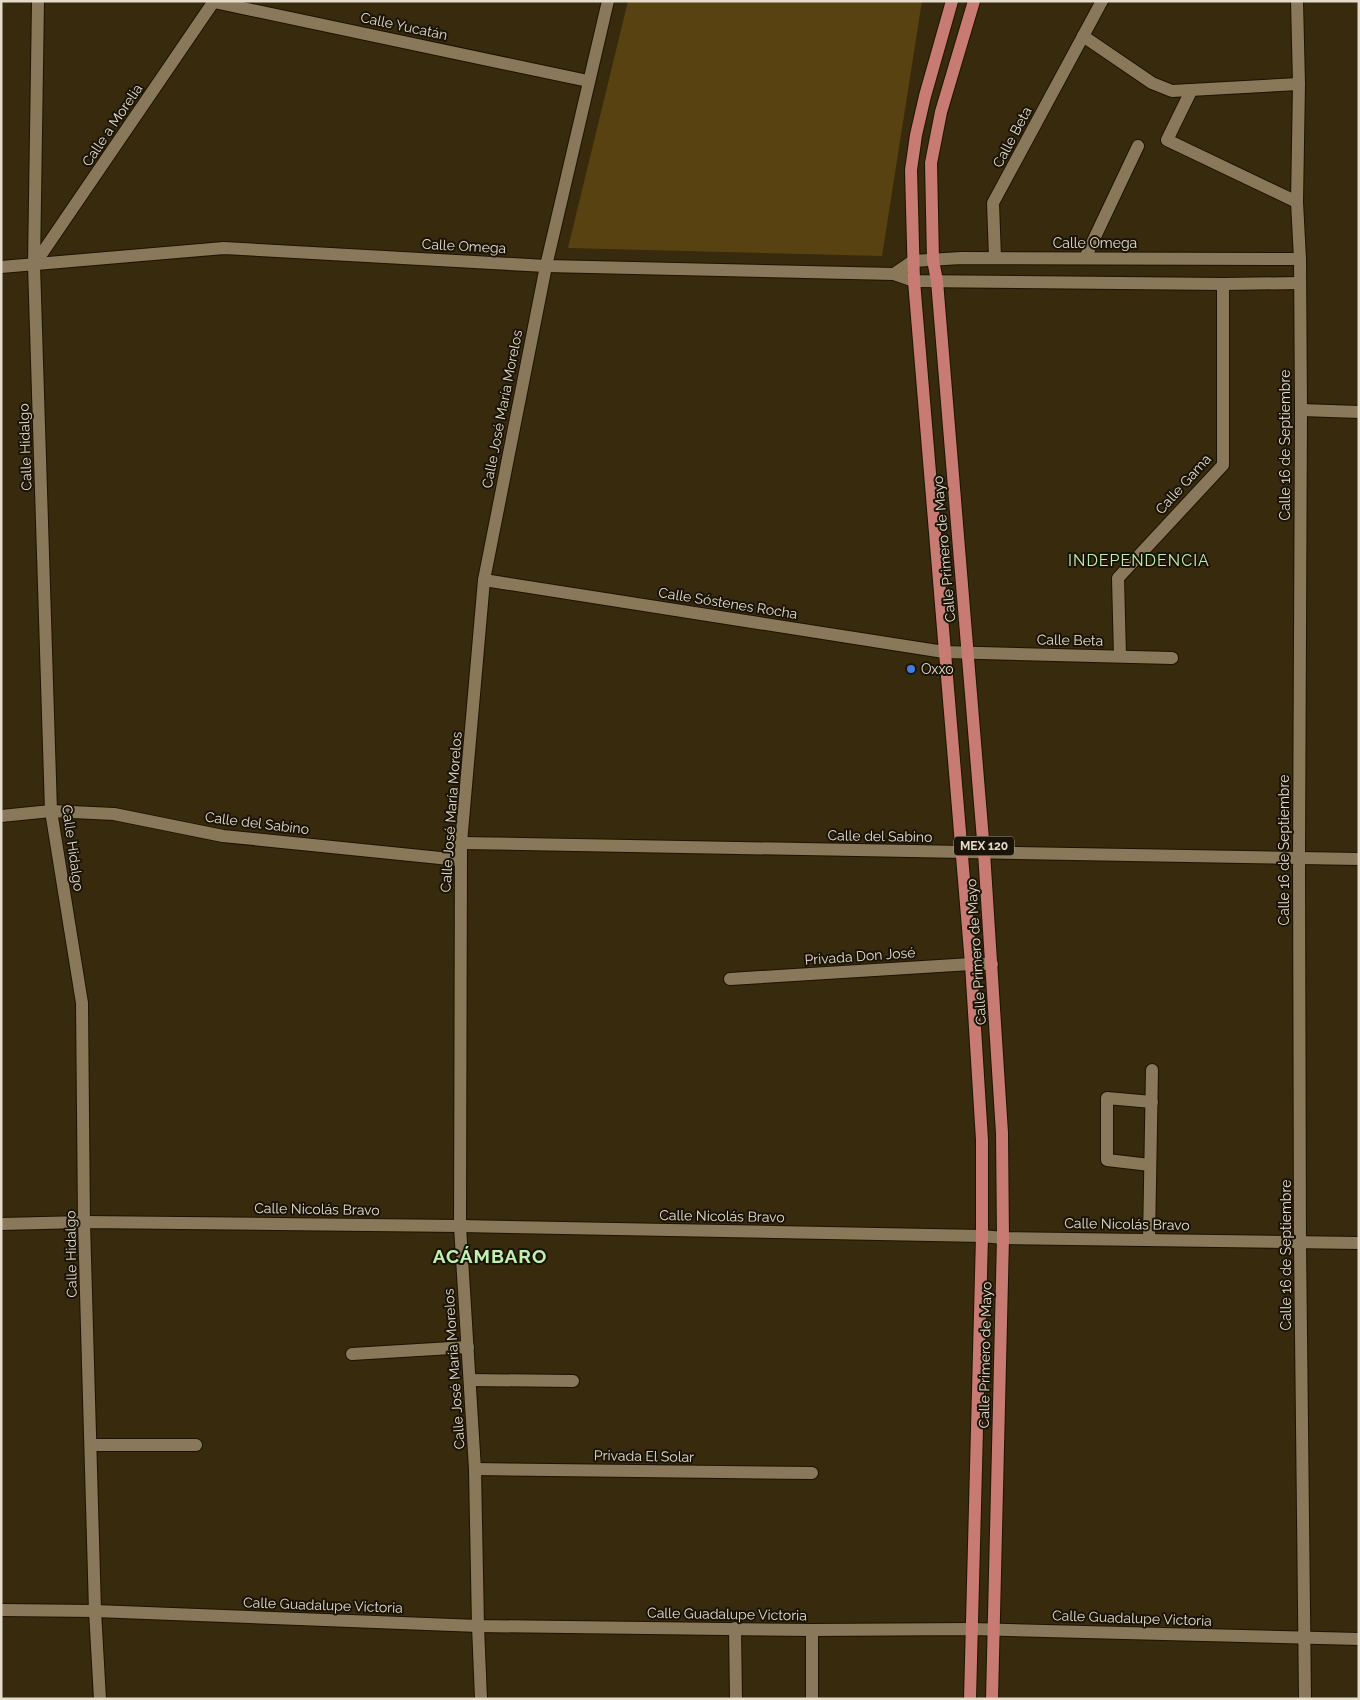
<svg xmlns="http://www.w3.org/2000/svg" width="1360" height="1700" viewBox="0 0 1360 1700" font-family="Raleway,sans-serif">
<rect width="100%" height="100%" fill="#382a0c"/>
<polygon fill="#584211" points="628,1 922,1 882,256 568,248"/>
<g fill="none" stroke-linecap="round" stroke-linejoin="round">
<defs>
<g id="minor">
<polyline points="1297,1 1299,84 1297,202 1300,259 1301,410 1299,858 1300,1242 1305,1699"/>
<polyline points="214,2 588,81"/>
<polyline points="1083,36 1152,83 1172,91 1299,84"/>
<polyline points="1191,91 1167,140 1297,202"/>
<polyline points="995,258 993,203 1102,1"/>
<polyline points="1085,258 1138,146"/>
<polyline points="34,265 214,1"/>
<polyline points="1,267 224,248 546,266 894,274 914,281 1223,284 1299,283"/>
<polyline points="894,274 913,261 961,258 1300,259"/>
<polyline points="1301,410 1359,412"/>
<polyline points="484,580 944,652 1172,658"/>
<polyline points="1120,656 1118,578 1223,465 1223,284"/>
<polyline points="1,816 51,811 114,814 223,836 460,860"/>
<polyline points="461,843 1359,859"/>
<polyline points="730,979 971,964 992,964"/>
<polyline points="1150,1165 1107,1160 1107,1098 1152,1102"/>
<polyline points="1,1224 84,1222 460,1226 982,1236 1003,1238 1359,1243"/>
<polyline points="1149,1240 1152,1070"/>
<polyline points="352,1354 468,1347"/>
<polyline points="471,1380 573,1381"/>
<polyline points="91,1445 196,1445"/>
<polyline points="475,1469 812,1473"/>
<polyline points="1,1610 95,1611 478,1626 812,1630 971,1629 1359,1639"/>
<polyline points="735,1628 736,1699"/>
<polyline points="812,1630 812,1699"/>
<polyline points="481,1699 478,1626 475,1469 460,1226 461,843 484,580 546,266 608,1"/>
</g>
<polyline id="tertiary" points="38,1 34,265 51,811 82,1003 84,1222 95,1611 100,1699"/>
<g id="primary">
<polyline points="952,1 925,96 916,135 911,170 914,281 971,964 982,1140 982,1236 970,1699"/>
<polyline points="974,1 941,112 931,163 933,260 937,281 984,852 1002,1133 1003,1238 992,1699"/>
</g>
</defs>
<use href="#minor" stroke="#1d1301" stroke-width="14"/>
<use href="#tertiary" stroke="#1d1301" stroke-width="14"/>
<use href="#primary" stroke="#1d1301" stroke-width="14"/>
<use href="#minor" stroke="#89795a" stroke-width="12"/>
<use href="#tertiary" stroke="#89795a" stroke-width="12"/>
<use href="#primary" stroke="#c87b73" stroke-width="12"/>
</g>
<circle fill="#3f7fe0" stroke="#1a1408" stroke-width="2" cx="911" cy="669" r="5"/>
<g text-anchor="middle" stroke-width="4" stroke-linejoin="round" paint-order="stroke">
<rect fill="#1a1408" stroke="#a79f90" stroke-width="1" x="954" y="836.5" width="60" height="19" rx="4"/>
<g font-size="12" font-weight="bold" fill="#e4dbcb">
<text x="984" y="850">MEX 120</text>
</g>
<g font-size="14" fill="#e4dbcb" stroke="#1a1408">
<text transform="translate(404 26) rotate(12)" y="5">Calle Yucatán</text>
<text transform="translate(112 125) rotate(-56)" y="5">Calle a Morelia</text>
<text transform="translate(1012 137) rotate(-62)" y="5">Calle Beta</text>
<text x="1095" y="248">Calle Omega</text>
<text transform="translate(464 246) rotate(3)" y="5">Calle Omega</text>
<text transform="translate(502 409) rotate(-79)" y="5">Calle José María Morelos</text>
<text transform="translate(1285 445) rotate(-90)" y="5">Calle 16 de Septiembre</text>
<text transform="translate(25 447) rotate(-92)" y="5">Calle Hidalgo</text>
<text transform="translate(1183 484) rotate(-48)" y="5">Calle Gama</text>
<text transform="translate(944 549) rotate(-95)" y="5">Calle Primero de Mayo</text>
<text transform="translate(728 603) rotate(9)" y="5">Calle Sóstenes Rocha</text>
<text transform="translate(1070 640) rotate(1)" y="5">Calle Beta</text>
<text transform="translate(451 812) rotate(-86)" y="5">Calle José María Morelos</text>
<text transform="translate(257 823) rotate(7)" y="5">Calle del Sabino</text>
<text transform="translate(880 836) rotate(1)" y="5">Calle del Sabino</text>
<text transform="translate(73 848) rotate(82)" y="5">Calle Hidalgo</text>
<text transform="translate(1284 850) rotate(-90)" y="5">Calle 16 de Septiembre</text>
<text transform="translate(976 952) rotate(-94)" y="5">Calle Primero de Mayo</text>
<text transform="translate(860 956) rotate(-4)" y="5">Privada Don José</text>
<text transform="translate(317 1209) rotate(1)" y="5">Calle Nicolás Bravo</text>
<text transform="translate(722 1216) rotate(1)" y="5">Calle Nicolás Bravo</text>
<text transform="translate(1127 1224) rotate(1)" y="5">Calle Nicolás Bravo</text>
<text transform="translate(71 1254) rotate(-91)" y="5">Calle Hidalgo</text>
<text transform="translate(1286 1255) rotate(-90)" y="5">Calle 16 de Septiembre</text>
<text transform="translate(985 1355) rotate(-89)" y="5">Calle Primero de Mayo</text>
<text transform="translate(454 1369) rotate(-94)" y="5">Calle José María Morelos</text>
<text transform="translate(644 1456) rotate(1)" y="5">Privada El Solar</text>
<text transform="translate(323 1605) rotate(2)" y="5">Calle Guadalupe Victoria</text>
<text transform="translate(727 1614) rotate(1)" y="5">Calle Guadalupe Victoria</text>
<text transform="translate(1132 1618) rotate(2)" y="5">Calle Guadalupe Victoria</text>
</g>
<g font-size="14" fill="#e4dbcb" stroke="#1a1408" text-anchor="start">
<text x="921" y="674">Oxxo</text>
</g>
<g font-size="16" letter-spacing="1" fill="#c2f1af" stroke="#1a1408">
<text x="1139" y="566">INDEPENDENCIA</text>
</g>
<g font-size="19" font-weight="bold" letter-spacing="1" fill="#c2f1af" stroke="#1a1408">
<text x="490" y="1263">ACÁMBARO</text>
</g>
</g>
<rect width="1360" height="1700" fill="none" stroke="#e4dbcb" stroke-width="5"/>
</svg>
